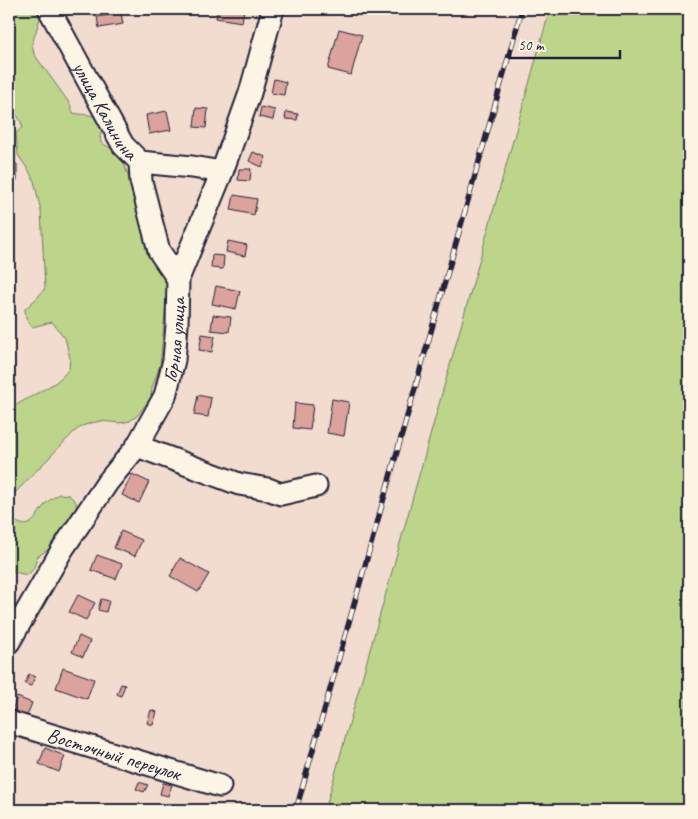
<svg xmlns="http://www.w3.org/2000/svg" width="698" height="819" viewBox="0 0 698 819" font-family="Caveat,sans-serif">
<rect width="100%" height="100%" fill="#f2dccf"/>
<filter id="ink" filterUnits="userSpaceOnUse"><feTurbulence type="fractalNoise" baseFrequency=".02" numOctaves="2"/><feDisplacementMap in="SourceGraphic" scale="10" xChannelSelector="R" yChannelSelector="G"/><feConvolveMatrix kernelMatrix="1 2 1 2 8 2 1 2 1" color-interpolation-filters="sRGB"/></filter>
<g filter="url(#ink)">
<g fill="#bcd58b" stroke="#6f7c63">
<path d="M9 9H37L41 15 32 44 34 54 70 104 73 113C89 116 96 112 106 127L100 134 101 143C110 147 117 152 123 160L153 253 168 281 160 365 152 388 151 397 138 415 130 421 120 423 101 421 91 423 82 426 74 432 11 497 9 502V413L18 404 55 383 62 377 69 369 70 358 65 338 52 322 32 327 26 318 25 309 39 296 45 288 41 211 34 181 29 171 18 155 16 133 23 127C20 120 17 112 9 111Z"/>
<polygon points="550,9 689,9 689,810 325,810"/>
<path d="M59 494 69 495 76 502 77 511 53 546 37 557 34 568 28 575 9 571V517C29 532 32 523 43 507 47 501 53 498 59 494Z"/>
</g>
<g fill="#dca29c" stroke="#22223b">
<polygon points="218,9 244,9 242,22 216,18"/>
<polygon points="121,13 123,24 99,28 97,17"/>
<polygon points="339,29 362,35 351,75 328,69"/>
<polygon points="274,79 286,82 284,95 271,93"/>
<polygon points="261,107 275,110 273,120 259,117"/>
<polygon points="196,108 208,109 206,128 194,127"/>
<polygon points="167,111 171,130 149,134 146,115"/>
<polygon points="286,112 298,114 297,120 285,119"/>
<polygon points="253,152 266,157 262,167 249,161"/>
<polygon points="9,164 17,164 17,180 9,179"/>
<polygon points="239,169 251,169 250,181 238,180"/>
<polygon points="234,195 257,199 254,215 231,210"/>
<polygon points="228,241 247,245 245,256 226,252"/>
<polygon points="212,255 224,256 223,269 211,268"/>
<polygon points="216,286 240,291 236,309 212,304"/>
<polygon points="213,315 231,317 229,332 211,330"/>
<polygon points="202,334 215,336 212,352 199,350"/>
<polygon points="198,395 211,398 208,417 194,415"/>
<polygon points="332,399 349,402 344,436 327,433"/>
<polygon points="295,403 313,405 310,430 293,428"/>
<polygon points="132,474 149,482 139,503 122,495"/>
<polygon points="121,531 142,540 135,556 114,548"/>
<polygon points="97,555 122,564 116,579 91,570"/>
<polygon points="180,558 209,574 198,592 170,576"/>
<polygon points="78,595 95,603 86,620 69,612"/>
<polygon points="101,599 109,601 106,612 98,610"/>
<polygon points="79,636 90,641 83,657 72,652"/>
<polygon points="63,668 94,679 87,699 56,688"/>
<polygon points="29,674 35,677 31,686 25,684"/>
<polygon points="121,684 125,685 121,696 117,694"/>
<polygon points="17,697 32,703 26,718 11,713"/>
<polygon points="151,710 157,712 153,725 147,723"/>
<polygon points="45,748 65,756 59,772 39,764"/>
<polygon points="139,782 148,785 144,792 136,789"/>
<polygon points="163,783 172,785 168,796 160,794"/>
</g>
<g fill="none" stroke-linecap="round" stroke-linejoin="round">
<defs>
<g id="minor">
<path id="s1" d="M49 9 123 145 140 162 192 167 222 172"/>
<polyline points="140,162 141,181 159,251 178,279"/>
<polyline points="137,446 239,484 268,489 281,494 316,486"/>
<path id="s2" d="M9 642 62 550 107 483 137 446 165 396 174 360 177 325 178 279 222 172 250 93 273 9"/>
<path id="s3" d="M9 721 12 723 220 786"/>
</g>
</defs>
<use href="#minor" stroke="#22223b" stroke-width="25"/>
<use href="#minor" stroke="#fcf5e5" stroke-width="21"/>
<defs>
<polyline id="rail" points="296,810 522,9"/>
</defs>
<use href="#rail" stroke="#22223b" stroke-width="5.5"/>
<use href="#rail" stroke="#fcf5e5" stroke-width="4" stroke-dasharray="11" stroke-linecap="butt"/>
</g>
</g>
<g text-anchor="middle" stroke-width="4" stroke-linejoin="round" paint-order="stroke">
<g font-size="20" fill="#22223b" stroke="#fcf5e5">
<text dy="7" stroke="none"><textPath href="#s1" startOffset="116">улица Калинина</textPath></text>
<text dy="7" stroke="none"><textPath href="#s2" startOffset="349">Горная улица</textPath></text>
<text dy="7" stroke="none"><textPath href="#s3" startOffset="110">Восточный переулок</textPath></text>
</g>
</g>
<rect width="698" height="819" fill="none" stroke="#fcf5e5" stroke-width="30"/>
<rect x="15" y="15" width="668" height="789" fill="none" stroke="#22223b" stroke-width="2" filter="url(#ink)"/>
<path d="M510 50v8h110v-8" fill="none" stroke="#22223b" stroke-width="2.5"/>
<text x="518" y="50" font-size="15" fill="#22223b" stroke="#fcf5e5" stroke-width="4" paint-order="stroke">50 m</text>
</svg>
